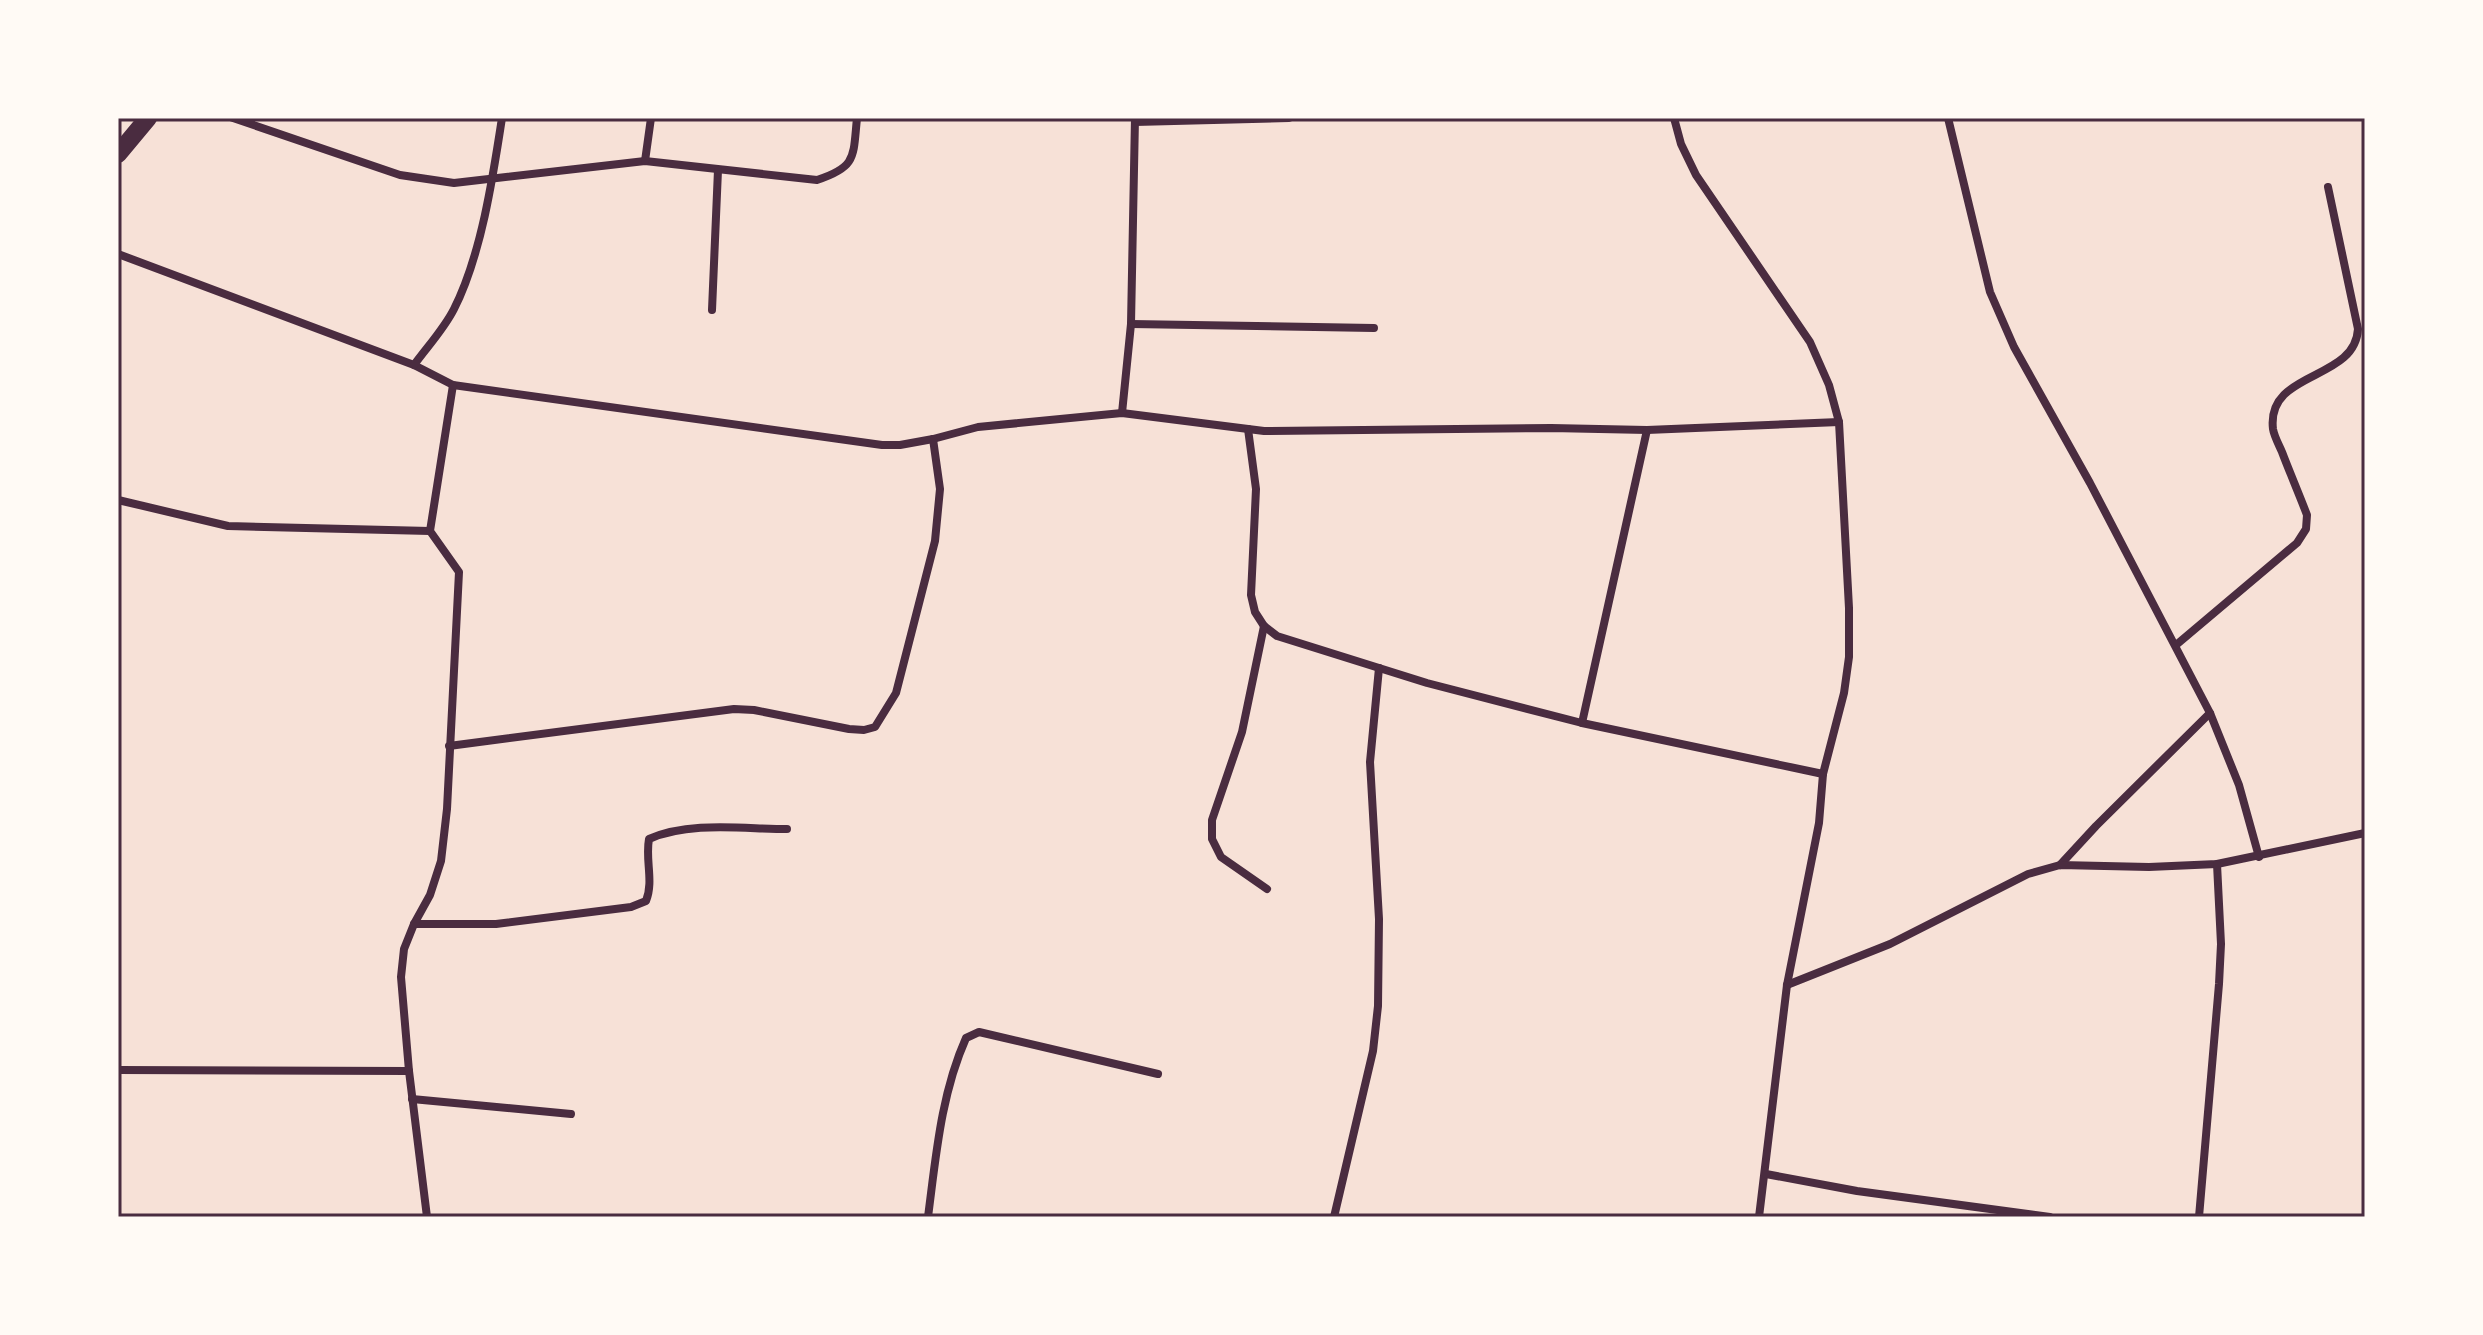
<svg xmlns="http://www.w3.org/2000/svg" width="2483" height="1335" viewBox="0 0 2483 1335" font-family="Cabin,sans-serif">
<rect width="100%" height="100%" fill="#f7e1d7"/>
<g fill="none" stroke-linecap="round" stroke-linejoin="round">
<g stroke="#4a2c40" stroke-width="8">
<path d="M233 118 400 175 454 183 645 161 817 180C857 167 853 157 857 118"/>
<polyline points="1674,118 1681,144 1696,175 1810,342 1829,385 1839,422 1849,608 1849,657 1844,693 1823,774 1819,823 1787,985 1759,1217"/>
<polyline points="1948,118 1990,292 2014,347 2090,483 2210,713 2239,785 2259,857"/>
<polyline points="1135,122 1289,118"/>
<polyline points="645,161 651,118"/>
<polyline points="118,254 414,365 453,385 882,445 900,445 933,439 978,427 1122,413 1264,431 1551,428 1647,430 1839,422"/>
<polyline points="712,310 718,170"/>
<polyline points="1131,324 1374,328"/>
<path d="M414 365C427 347 444 329 454 309 481 256 493 177 502 118"/>
<polyline points="1122,413 1131,324 1135,118"/>
<polyline points="1248,429 1256,489 1251,595 1255,612 1264,626 1277,636 1427,683 1582,723 1823,774"/>
<polyline points="118,500 228,526 430,531"/>
<polyline points="1264,626 1242,732 1212,820 1212,839 1221,857 1267,889"/>
<path d="M2176 645 2297 543 2306 529 2307 515C2299 494 2290 473 2282 452 2279 445 2274 436 2273 429 2266 370 2355 382 2358 329L2328 187"/>
<polyline points="1582,723 1647,430"/>
<polyline points="449,746 734,709 754,710 849,729 864,730 875,727 896,693 935,541 940,489 933,439"/>
<polyline points="2060,865 2096,826 2210,713"/>
<path d="M414 924H496L631 907 646 901C654 881 645 860 649 839 690 821 743 829 787 829"/>
<polyline points="1787,985 1890,944 2028,874 2060,865 2149,867 2217,864 2365,833"/>
<polyline points="118,1070 409,1071"/>
<polyline points="412,1099 571,1114"/>
<polyline points="1766,1174 1857,1191 2050,1217"/>
<polyline points="427,1217 409,1071 401,977 404,949 414,924 430,895 441,861 447,809 459,572 430,531 453,385"/>
<path d="M928 1217C936 1156 941 1094 966 1038L979 1032 1158 1074"/>
<polyline points="1334,1217 1373,1051 1378,1006 1379,919 1370,762 1379,668"/>
<polyline points="2199,1217 2219,984 2221,944 2217,864"/>
</g>
<polyline stroke="#4a2c40" stroke-width="18" points="118,154 148,118"/>
</g>
<rect width="2483" height="1335" fill="none" stroke="#fffaf5" stroke-width="240"/>
<rect x="120" y="120" width="2243" height="1095" fill="none" stroke="#4a2c40" stroke-width="3"/>
</svg>
